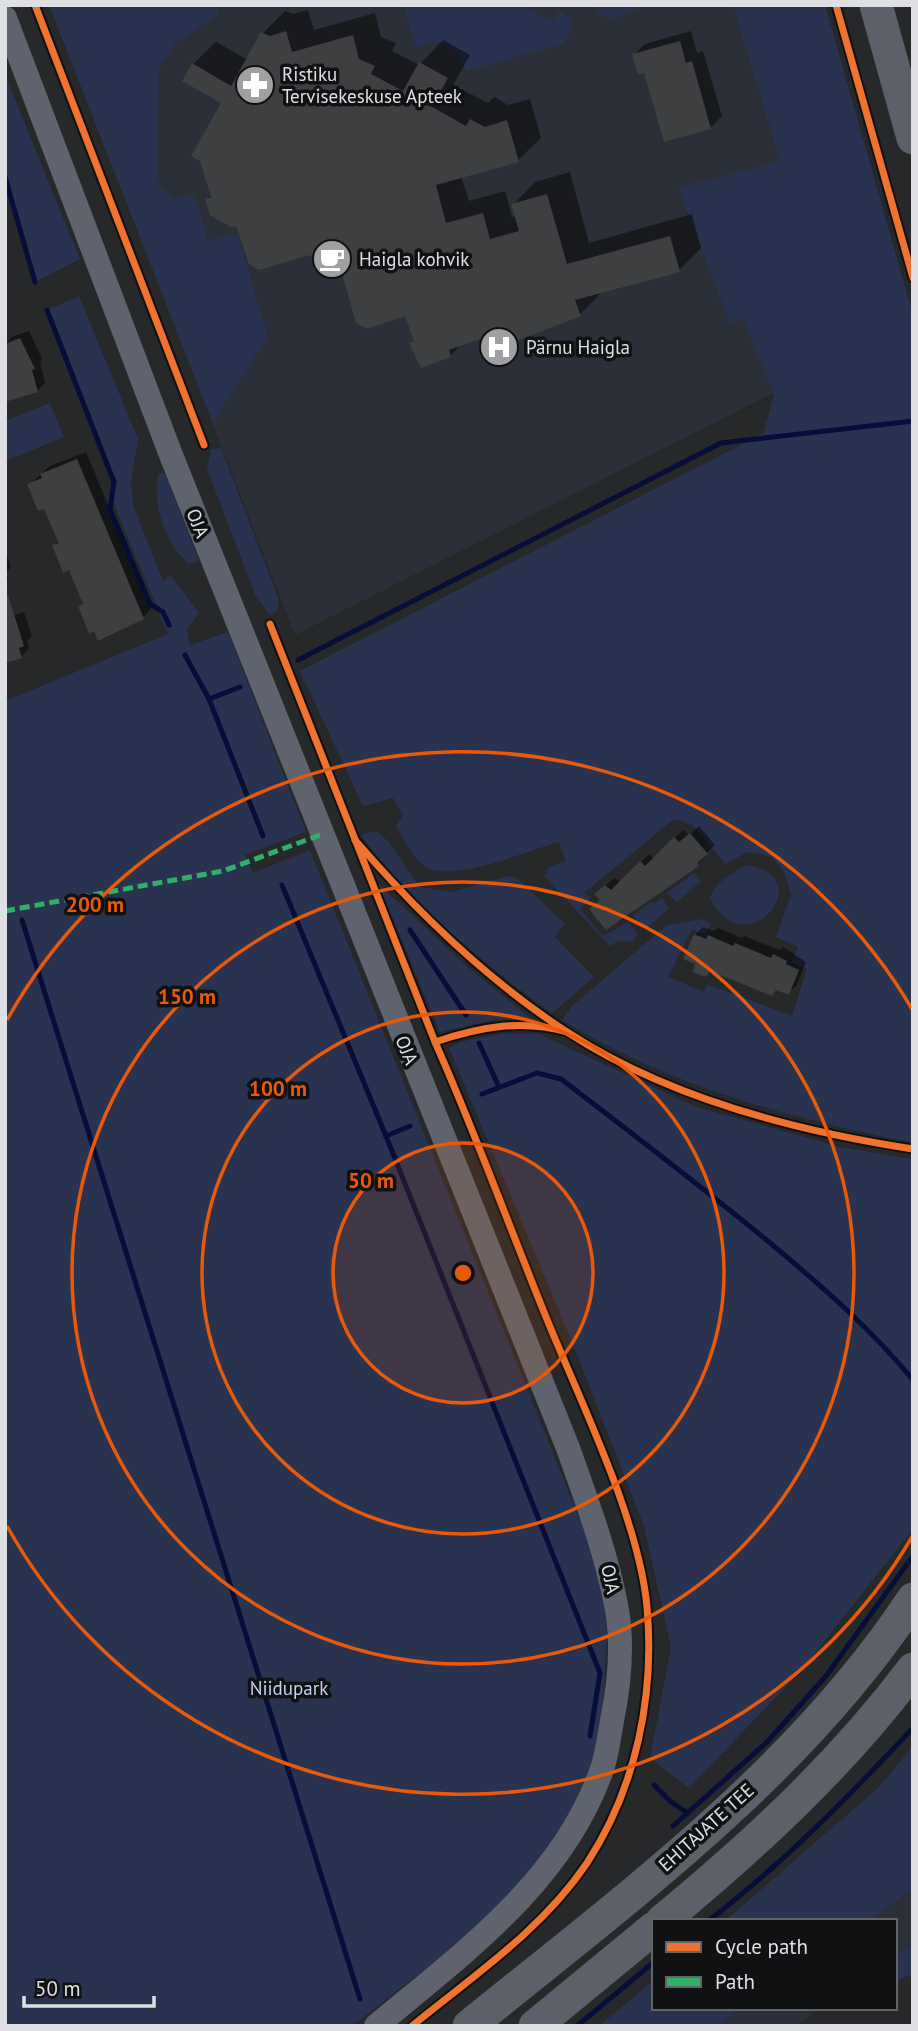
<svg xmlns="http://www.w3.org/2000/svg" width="918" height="2031" viewBox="0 0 918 2031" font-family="'PT Sans',sans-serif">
<rect width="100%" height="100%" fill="#27282a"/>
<g fill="#2b2f37">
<polygon points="49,5 733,5 767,111 819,319 809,375 295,635"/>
<polygon points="913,1889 913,1944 895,1956 895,1921 868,1921"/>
<polygon points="741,2008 821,2008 796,2026 716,2026"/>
</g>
<g fill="#29334f">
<polygon points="49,5 216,5 219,13 177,42 159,67 157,185 175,198 194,194 208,240 237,233 268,336 213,423"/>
<polygon points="403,5 523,5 553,22 559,10 570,19 573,30 562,44 467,71 450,46 432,41 419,48 414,43"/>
<polygon points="600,5 647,5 613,19 596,12"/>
<path d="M733 5H825L913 315V1143C785 1116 676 1089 562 1020L572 1006 667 925 702 919 711 924 705 935 692 929 668 977 704 992 707 984 792 1016 807 969 792 962 798 947 776 937 791 895 784 872 772 857 748 852 725 864 693 825 674 819 584 893 591 898 580 909 603 936 628 922 638 935 631 942 618 941 610 946 544 876 549 867 566 861 559 842C528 850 449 885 424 866 412 857 404 838 396 826L403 815 393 798 363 806 300 671 764 433 774 393 743 319 730 324 678 188 780 161Z"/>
<polygon points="5,75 80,259 35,282 5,177"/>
<polygon points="79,296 138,439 131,481 133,505 163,581 171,575 199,613 187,629 190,645 228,632 306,832 245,855 253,873 310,850 600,1570 607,1629 602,1731 592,1769 579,1799 519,1888 436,1961 352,2026 5,2026 5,701 168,634 114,504 114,482 109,467 47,310"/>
<polygon points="50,403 64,437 5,461 5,421"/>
<polygon points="221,448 279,600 277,611 270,615 256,597 207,469 211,449"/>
<path d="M158 473H164L167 478 199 561 189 564C164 542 153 506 158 473Z"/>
<path d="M376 831 388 841 420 887 452 892 509 876 518 879 565 924 555 937 594 977 552 1013C481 963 415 906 363 838L362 834Z"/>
<path d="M746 865C822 876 746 969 710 898 715 881 732 874 746 865Z"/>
<polygon points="694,873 701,881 677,902 667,893"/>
<polygon points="378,883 463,963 531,1019 493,1020 440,1032"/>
<polygon points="662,898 669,908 646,929 633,916 651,902 654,904"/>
<polygon points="500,1034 539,1034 696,1107 841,1147 913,1159 913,1529 801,1671 689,1788 650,1758 671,1647 644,1526 572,1342 449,1048 460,1042"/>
<polygon points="913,1746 913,1889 868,1921 725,1921 879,1787"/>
<polygon points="913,1944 913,1974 895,1981 895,1956"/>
<polygon points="654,1980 654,2008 741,2008 716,2026 599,2026"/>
</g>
<g fill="#0007">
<polygon points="308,10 314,30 375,13 381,37 396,43 392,51 419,65 443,40 470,55 453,85 488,103 494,97 508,105 530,99 541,138 518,160 461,176 469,201 505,191 512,217 516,216 513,205 535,182 570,172 589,243 692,214 701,248 679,270 603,291 580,314 481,336 463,343 450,356 411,343 415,340 406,313 311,253 237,224 207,199 212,194 224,102 193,64 216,42 248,60 263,33 285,11 293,14"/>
<polygon points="691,31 697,53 703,51 722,116 711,127 665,140 646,71 634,55 645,44"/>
<polygon points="29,331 42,359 40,362 45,383 37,391 5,344 12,337"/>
<polygon points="86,452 151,609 143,617 80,606 84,602 70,568 54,546 60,540 45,507 29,485 50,466"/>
<polygon points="5,551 11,567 6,572 8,579 5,581"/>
<polygon points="24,612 32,636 27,641 29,648 21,657 8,617"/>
<polygon points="699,826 715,845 704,855 706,857 619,922 601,900 605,886 615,878 621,883 649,854 654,859 683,830 689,835"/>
<polygon points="703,927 714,931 718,928 742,938 744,936 779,950 783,947 806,962 797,985 788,993 712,969 706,975 695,935"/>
</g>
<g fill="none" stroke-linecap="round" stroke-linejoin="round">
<g stroke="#060d39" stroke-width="5">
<polyline points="5,177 35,282"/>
<polyline points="47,310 114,482 110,509 150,604 163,612 169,625"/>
<polyline points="185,655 209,699 263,836"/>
<polyline points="298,660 721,443 913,421"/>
<polyline points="209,699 240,687"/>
<polyline points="282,885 386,1136 600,1673 590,1736"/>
<polyline points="22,920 360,1999"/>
<polyline points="410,930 466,1015"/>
<polyline points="479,1043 499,1087"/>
<path d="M482 1094 537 1073 561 1079C633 1134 705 1189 775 1247 825 1289 872 1330 913 1380"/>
<polyline points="386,1136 410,1126"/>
<polyline points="654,1785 671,1802 688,1813"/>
<polyline points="673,1826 767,1742 826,1676 913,1556"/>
<path d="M708 1921C784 1863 848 1797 913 1728"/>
<polyline points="577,2026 654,1962"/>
</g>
</g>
<g fill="#3e3f40">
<polygon points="286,31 292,52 353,35 359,59 375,66 371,74 403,91 419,62 448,78 432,107 466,126 470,119 485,127 507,120 519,162 436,185 446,223 483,213 490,239 519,231 511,204 547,194 567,264 670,236 680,272 575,300 581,316 485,353 480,339 449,350 451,357 421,368 409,343 414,341 405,316 367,329 356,323 342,274 323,272 310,255 259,270 249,264 236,226 231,227 210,215 205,199 211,197 200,161 191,156 221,103 182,81 192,63 231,86 261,32 270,36"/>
<polygon points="680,41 686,63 692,61 711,129 664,142 644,73 638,75 632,54"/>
<polygon points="20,338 35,369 32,370 38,392 5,402 5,344"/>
<polygon points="77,459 144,619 98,641 94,631 89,634 78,606 83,604 69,570 63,573 52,545 59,543 44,509 38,511 27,484 42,478 40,474"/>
<polygon points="8,595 24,646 19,648 22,658 5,663 5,596"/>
<polygon points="690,833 708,854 697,863 699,866 606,930 589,909 600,900 594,894 605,885 611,890 640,861 645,866 674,837 679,842"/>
<polygon points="694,934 706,939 708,935 733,946 735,943 771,958 773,954 787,961 786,964 799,970 789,995 776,990 772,996 710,971 706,977 693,972 695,964 683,959"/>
</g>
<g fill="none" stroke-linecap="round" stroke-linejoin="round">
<path stroke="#5e636d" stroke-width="24" d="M5 18 171 455 568 1448C587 1502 607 1554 617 1610 623 1645 619 1686 612 1721 609 1737 607 1756 601 1772 561 1883 463 1953 376 2026"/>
<g stroke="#5c6068" stroke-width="33">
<polyline points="876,5 913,138"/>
<path d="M662 1921C754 1845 841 1765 913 1669"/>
<path d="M469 2026C628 1897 800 1771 913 1599"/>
<polyline points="535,2026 654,1928"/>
</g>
<polyline stroke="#2db169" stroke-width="5" stroke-dasharray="10 5" stroke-linecap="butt" points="5,911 223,871 320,835"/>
<defs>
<g id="cycleway">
<polyline points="35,5 204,445"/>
<polyline points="836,5 913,278"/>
<polyline points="270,624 435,1042"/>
<path d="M355 840C417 912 487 980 567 1032 668 1098 795 1131 913 1149"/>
<path d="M412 2026C473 1976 542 1930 587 1863 636 1788 655 1696 647 1607 639 1519 580 1401 546 1317 509 1226 475 1132 435 1042 479 1027 522 1019 567 1032"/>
</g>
</defs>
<use href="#cycleway" stroke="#101112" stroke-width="11"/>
<use href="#cycleway" stroke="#ef722f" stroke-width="7"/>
</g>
<circle cx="463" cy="1273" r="130" fill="#e8590c" fill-opacity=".12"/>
<g fill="none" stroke="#e8590c" stroke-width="3.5">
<circle cx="463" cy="1273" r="130"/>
<circle cx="463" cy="1273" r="261"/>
<circle cx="463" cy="1273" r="391"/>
<path d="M912 1537A521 521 0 0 1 7 1526M7 1020A521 521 0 0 1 912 1009"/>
</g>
<defs>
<symbol id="pharmacy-disc" viewBox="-11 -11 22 22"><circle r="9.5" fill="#9fa0a2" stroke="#101112"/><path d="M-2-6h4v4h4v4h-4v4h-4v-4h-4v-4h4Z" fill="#fff"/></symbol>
<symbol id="cafe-disc" viewBox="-11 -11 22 22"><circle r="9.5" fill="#9fa0a2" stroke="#101112"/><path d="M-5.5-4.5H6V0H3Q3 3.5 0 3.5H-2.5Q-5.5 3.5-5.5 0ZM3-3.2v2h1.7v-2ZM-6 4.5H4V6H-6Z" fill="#fff"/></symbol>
<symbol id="hospital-disc" viewBox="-11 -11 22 22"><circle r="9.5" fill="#9fa0a2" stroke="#101112"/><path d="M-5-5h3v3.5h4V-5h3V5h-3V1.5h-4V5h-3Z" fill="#fff"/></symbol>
</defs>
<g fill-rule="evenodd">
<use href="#pharmacy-disc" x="233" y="63" width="44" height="44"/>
<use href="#cafe-disc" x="310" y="237" width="44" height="44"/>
<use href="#hospital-disc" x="477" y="325" width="44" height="44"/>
</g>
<g text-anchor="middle" stroke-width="7" stroke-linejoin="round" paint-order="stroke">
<g font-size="19" fill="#dfe0e3" stroke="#101112" text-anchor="start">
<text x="282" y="81">Ristiku<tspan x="282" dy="22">Tervisekeskuse Apteek</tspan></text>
<text x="359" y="266">Haigla kohvik</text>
<text x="526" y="354">Pärnu Haigla</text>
</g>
<g font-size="19" fill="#dfe0e3" stroke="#101112">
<text transform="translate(198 523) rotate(68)" y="7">OJA</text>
<text transform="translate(407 1050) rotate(68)" y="7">OJA</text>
<text transform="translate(611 1579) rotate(78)" y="7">OJA</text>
<text transform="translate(706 1827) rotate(-42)" y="7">EHITAJATE TEE</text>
</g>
<g font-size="19" fill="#c3d1f2" stroke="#101112">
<text x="289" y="1695">Niidupark</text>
</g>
</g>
<circle cx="463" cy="1273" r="10" fill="#e8590c" stroke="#101112" stroke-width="3.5"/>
<g font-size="21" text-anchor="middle" font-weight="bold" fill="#e8590c" stroke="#101112" stroke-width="7" stroke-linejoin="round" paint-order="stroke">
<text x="95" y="912">200 m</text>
<text x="187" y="1004">150 m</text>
<text x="278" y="1096">100 m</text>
<text x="371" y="1188">50 m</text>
</g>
<rect width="918" height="2031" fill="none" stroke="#dfe0e3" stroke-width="14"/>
<rect x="652" y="1919" width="245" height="91" fill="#101112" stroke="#636466" stroke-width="2"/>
<rect x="666" y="1942" width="35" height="10" fill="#ef722f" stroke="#636466" stroke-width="2"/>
<text x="715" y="1954" font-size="21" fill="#dfe0e3">Cycle path</text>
<rect x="666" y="1977" width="35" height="10" fill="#2db169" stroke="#636466" stroke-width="2"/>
<text x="715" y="1989" font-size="21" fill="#dfe0e3">Path</text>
<path d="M24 1996v10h130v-10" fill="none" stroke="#dfe0e3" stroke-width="3.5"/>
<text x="35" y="1996" font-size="21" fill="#dfe0e3" stroke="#101112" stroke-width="5" paint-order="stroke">50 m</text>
</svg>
